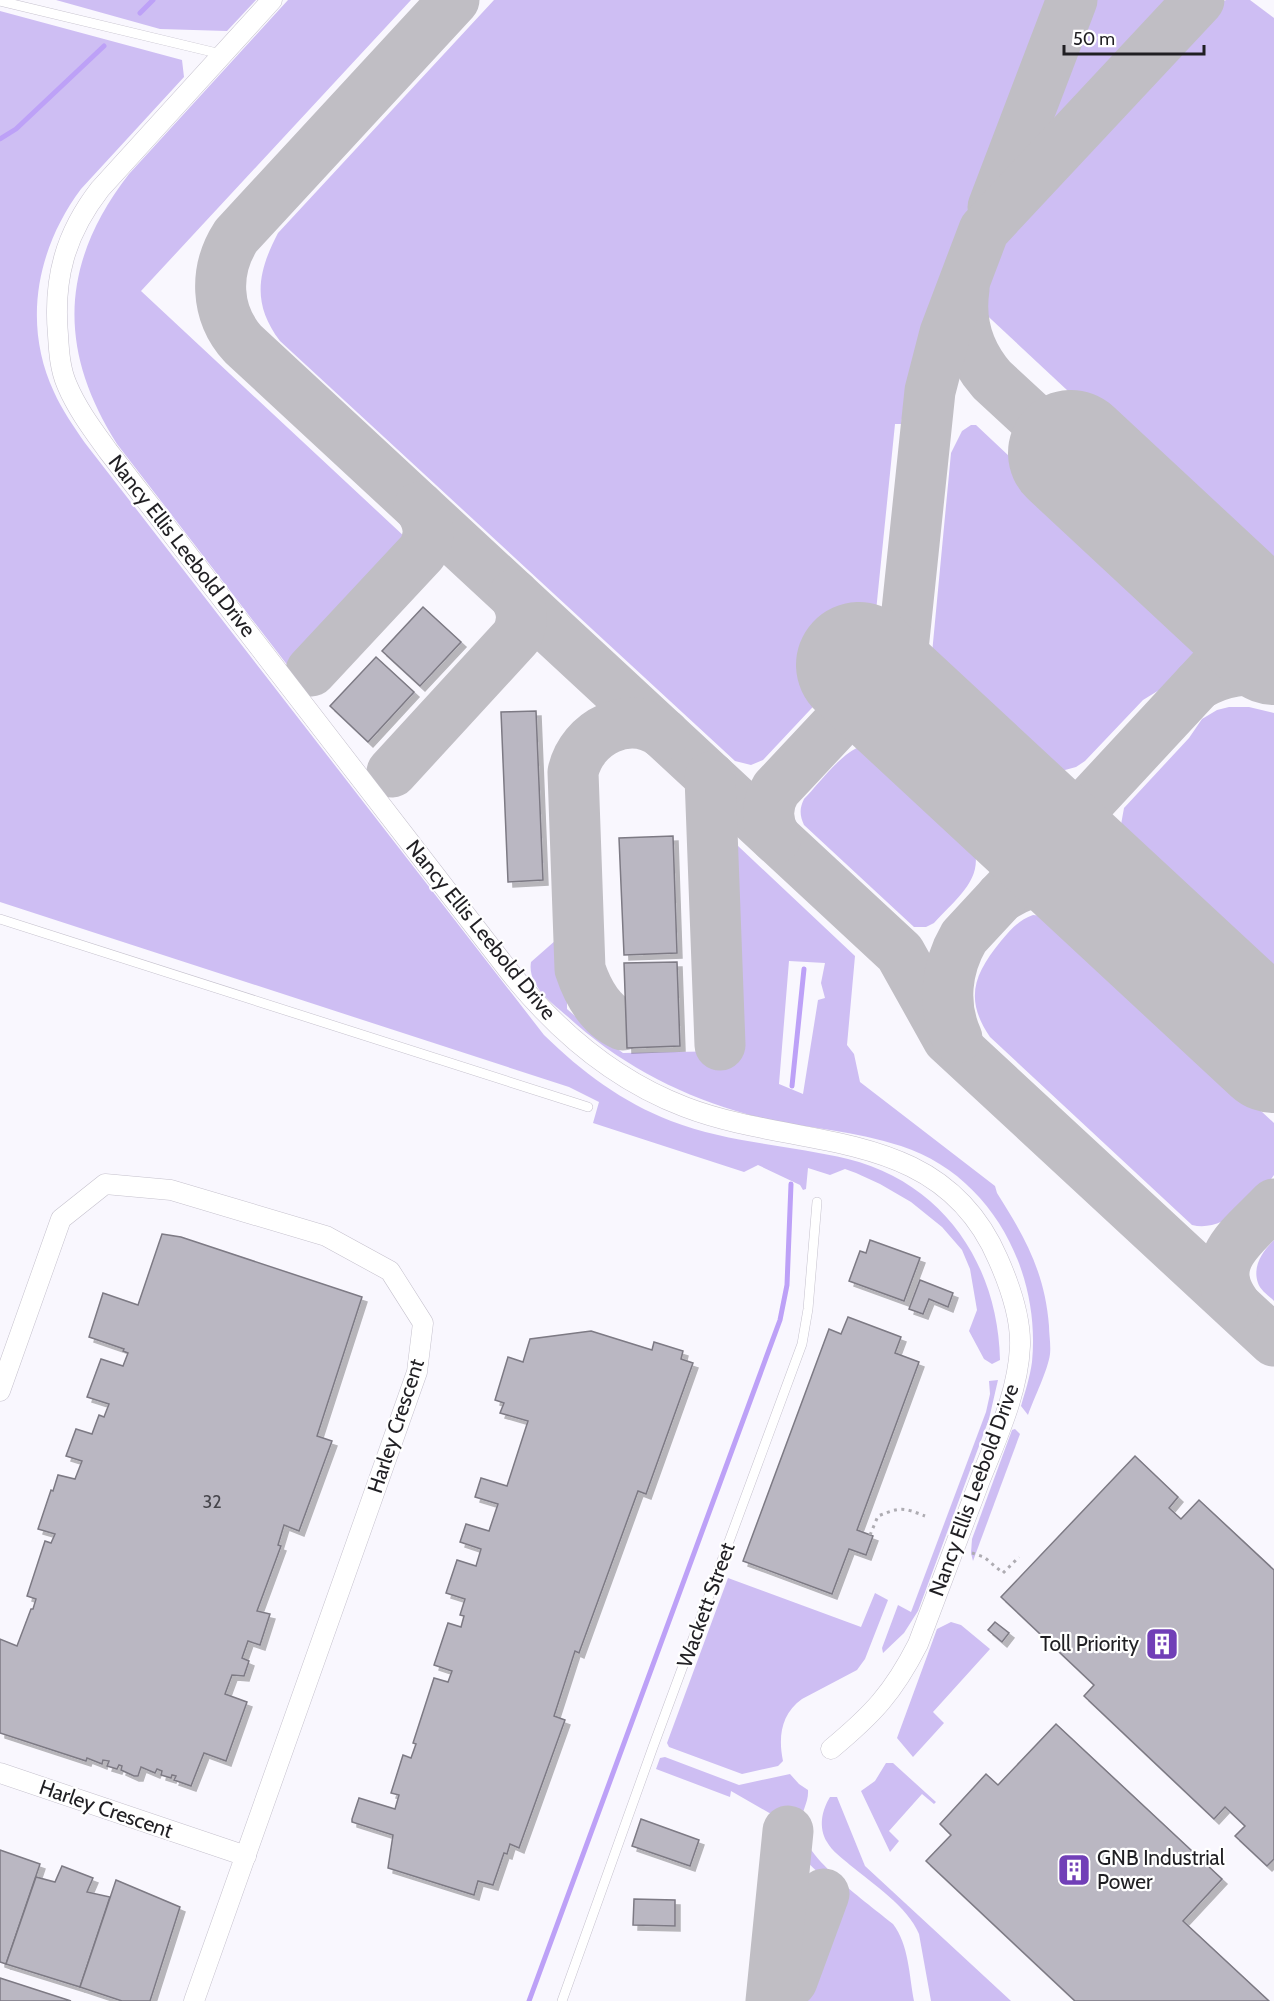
<svg xmlns="http://www.w3.org/2000/svg" width="1274" height="2001" viewBox="0 0 1274 2001" font-family="Cabin,sans-serif">
<defs>
<filter id="shadow"><feDropShadow dx="5" dy="5" stdDeviation="0" flood-color="#0004"/></filter>
</defs>
<rect width="100%" height="100%" fill="#f9f7fe"/>
<g fill="#cebef3" fill-rule="evenodd">
<polygon points="56,0 256,0 227,31 160,29"/>
<path d="M288 0H411L141 291 406 538 410 544 408 556 295 675 117 444C57 349 60 263 129 174Z"/>
<path d="M494 0H1056L966 229 908 386 901 424H895L875 621 868 616 808 675 825 694 763 760 751 765 735 761 280 341C252 304 257 273 278 233Z"/>
<polygon points="1088,0 1178,0 1030,158 1028,156"/>
<polygon points="1226,0 1250,0 1274,18 1274,567 1262,572 978,307 981,276 991,250 1214,7"/>
<path d="M0 11 182 60 184 77 81 189C37 248 22 323 54 392 62 410 74 427 85 443L544 1035C582 1072 622 1102 671 1121 728 1143 790 1145 848 1159 944 1183 998 1265 1000 1360L992 1364 984 1359 969 1331 977 1310 970 1269 962 1250 942 1227 911 1202 880 1184 856 1173 845 1169 830 1175 808 1168 806 1189 803 1190 800 1185 758 1165 744 1172 593 1123 599 1102 569 1087 0 902Z"/>
<polygon points="971,425 976,425 1201,636 1200,650 1169,684 1143,700 1085,761 1076,767 1065,770 1054,770 1044,767 931,664 951,453 962,431"/>
<polygon points="1229,707 1249,707 1274,713 1274,985 1130,849 1124,842 1120,830 1124,808 1189,738 1202,719 1217,710"/>
<path d="M863 746 870 748 878 754 971 840C988 877 957 897 934 923L926 927H914L804 825C800 816 799 809 804 799 818 785 843 750 863 746Z"/>
<path d="M737 845 855 956 847 1045 854 1054 860 1082 995 1186 997 1193C1025 1237 1045 1273 1049 1326 1049 1334 1051 1345 1050 1354 1048 1370 1034 1398 1028 1415L1021 1406C1025 1392 1030 1377 1032 1362 1041 1271 991 1175 901 1146 847 1128 790 1128 736 1111 673 1092 616 1061 567 1016 552 1003 527 985 531 962L556 940 564 953 567 954V1009L584 1024 623 1053 728 1051 723 846ZM789 961 825 963 821 983 825 998 818 1000 803 1094 779 1084Z"/>
<path d="M1033 915 1053 917 1071 928 1158 1015 1274 1123V1175C1257 1199 1224 1233 1192 1225L990 1037C964 999 974 974 1001 941 1011 929 1019 920 1033 915Z"/>
<path d="M1274 1240V1301C1269 1296 1260 1290 1258 1283 1252 1266 1263 1251 1274 1240Z"/>
<polygon points="998,1380 989,1419 918,1611 904,1633 883,1653 882,1648 898,1605 911,1612 986,1412 990,1394 989,1381"/>
<polygon points="1015,1429 1020,1434 973,1561 971,1553 972,1539 1012,1430"/>
<path d="M728 1578 861 1627 875 1593 888 1600 865 1659 857 1670 802 1699C781 1714 778 1737 783 1761L778 1766 742 1774 669 1747 667 1743Z"/>
<polygon points="951,1622 961,1625 990,1649 933,1712 944,1723 913,1757 897,1738 937,1629"/>
<path d="M665 1757 739 1785 790 1774 799 1784 808 1790C809 1803 800 1813 801 1826 802 1857 869 1904 893 1924 909 1945 909 1975 914 2001H802L841 1892C821 1874 791 1855 792 1826L731 1791 730 1797 656 1769 660 1758Z"/>
<polygon points="886,1763 893,1763 936,1802 934,1804 922,1794 889,1831 899,1841 890,1852 861,1791 875,1781"/>
<path d="M830 1797H837L865 1866 1011 2001H931L919 1934C908 1907 873 1884 850 1865 842 1858 832 1851 827 1842 818 1827 822 1810 830 1797Z"/>
</g>
<g fill="none" stroke-linecap="round" stroke-linejoin="round">
<g stroke="#bda1f7" stroke-width="5">
<polyline points="140,13 153,0"/>
<polyline points="0,139 16,129 104,46"/>
<polyline points="792,1086 804,969"/>
<polyline points="529,2001 780,1320 787,1285 791,1184"/>
</g>
<g stroke="#c0bec4" stroke-width="51">
<path d="M454 0 236 236C214 270 215 313 243 344L900 953 948 1039 1274 1341"/>
<polyline points="993,207 1072,0"/>
<path d="M964 289C959 323 970 355 992 380L1071 453"/>
<path d="M311 671 422 552C431 537 430 522 419 507"/>
<path d="M1198 685C1222 670 1247 668 1274 671"/>
<path d="M392 772 516 637C524 622 523 609 514 595"/>
<polyline points="710,777 720,1045"/>
<path d="M776 838C766 822 766 805 776 789L896 661 903 649 930 391 945 333 984 230 1199 0"/>
<path d="M1001 897C1032 877 1067 875 1099 892L1204 986 1274 1053"/>
<path d="M623 1025C600 1015 588 993 580 969L573 772C582 732 629 708 664 734"/>
<path d="M957 1038C942 1005 946 968 964 937L1274 603"/>
<path d="M1235 1304C1204 1260 1245 1235 1274 1204"/>
<polyline points="792,1981 824,1894"/>
<polyline points="771,2001 788,1831"/>
</g>
<g stroke="#c0bec4" stroke-width="126">
<polyline points="1071,453 1274,642"/>
<polyline points="859,665 1274,1050"/>
</g>
</g>
<g fill="#bab7c2" stroke="#7d7a84" stroke-width="1.5" filter="url(#shadow)">
<polygon points="423,607 461,642 420,686 382,651"/>
<polygon points="376,657 414,692 368,742 330,706"/>
<polygon points="536,711 543,880 508,882 501,712"/>
<polygon points="673,836 677,953 624,955 619,838"/>
<polygon points="677,962 680,1046 627,1048 624,963"/>
<polygon points="162,1234 181,1237 362,1297 317,1436 332,1441 299,1531 284,1525 278,1545 281,1546 257,1611 270,1614 260,1645 248,1641 242,1658 249,1661 244,1676 232,1675 225,1694 247,1702 226,1761 204,1753 191,1786 174,1780 176,1776 172,1775 171,1778 161,1775 162,1771 157,1769 155,1773 141,1767 138,1776 134,1776 121,1770 122,1766 119,1765 117,1769 107,1766 109,1761 103,1760 102,1764 87,1758 86,1761 0,1733 0,1639 17,1646 31,1609 33,1609 36,1599 27,1596 45,1541 51,1543 55,1534 38,1529 51,1490 53,1491 58,1475 75,1479 82,1461 66,1456 76,1429 92,1434 99,1415 104,1417 109,1404 87,1397 101,1359 123,1366 128,1353 123,1351 124,1349 89,1337 103,1293 138,1305"/>
<polygon points="870,1240 920,1258 904,1301 849,1281 860,1251 866,1253"/>
<polygon points="920,1280 953,1293 948,1307 929,1299 923,1314 909,1309"/>
<polygon points="848,1317 901,1337 895,1353 919,1362 857,1530 873,1536 866,1555 849,1549 832,1594 743,1561 829,1329 841,1334"/>
<polygon points="591,1331 652,1350 654,1342 683,1351 681,1359 693,1363 646,1494 638,1491 579,1653 575,1651 554,1716 565,1720 519,1848 510,1844 507,1854 504,1853 493,1885 478,1881 474,1895 388,1868 393,1835 352,1822 352,1819 359,1798 395,1809 399,1795 391,1793 403,1755 411,1758 416,1744 413,1743 434,1678 448,1682 452,1671 434,1665 448,1623 461,1627 464,1616 460,1615 465,1599 446,1593 457,1560 476,1566 481,1549 460,1542 466,1524 489,1531 498,1504 475,1497 481,1478 507,1486 528,1421 500,1413 504,1403 495,1400 508,1357 523,1362 530,1339"/>
<polygon points="1135,1456 1178,1497 1169,1508 1181,1519 1199,1500 1274,1570 1274,1859 1267,1866 1235,1836 1245,1826 1225,1807 1214,1819 1084,1696 1094,1685 1001,1597"/>
<polygon points="995,1622 1009,1633 1002,1642 988,1630"/>
<polygon points="1056,1724 1222,1879 1183,1921 1269,2001 1075,2001 926,1861 951,1835 940,1824 986,1774 998,1785"/>
<polygon points="641,1819 699,1840 690,1866 632,1846"/>
<polygon points="0,1850 40,1864 6,1964 0,1962"/>
<polygon points="62,1866 93,1878 87,1892 110,1897 80,1987 6,1964 36,1877 55,1882"/>
<polygon points="116,1880 180,1907 150,2001 122,2001 80,1987"/>
<polygon points="634,1899 675,1900 675,1926 633,1925"/>
<polygon points="0,1978 71,2001 0,2001"/>
</g>
<g fill="none" stroke-linecap="round" stroke-linejoin="round">
<defs>
<g id="service">
<polyline points="0,1 221,54"/>
<polyline points="0,919 588,1107"/>
<polyline points="562,2001 653,1747 802,1344 808,1309 817,1202"/>
</g>
<g id="minor">
<path d="M272 0 100 189C65 234 53 279 58 335 59 352 60 369 67 385 77 409 93 430 108 451L509 971C555 1029 614 1080 685 1107 799 1151 940 1124 998 1259 1010 1286 1021 1317 1020 1346 1018 1393 997 1437 980 1480 959 1535 939 1589 918 1644 893 1693 873 1714 831 1749"/>
<polyline points="0,1391 61,1219 105,1184 171,1190 326,1236 390,1271 423,1323 417,1372 194,2001"/>
<polyline points="0,1773 246,1856"/>
</g>
</defs>
<use href="#service" stroke="#c5c1cd" stroke-width="10"/>
<use href="#minor" stroke="#c5c1cd" stroke-width="21"/>
<g stroke="#aeacb2" stroke-width="3" stroke-dasharray="3 4.5" stroke-linecap="butt">
<path d="M870 1535 878 1516C901 1507 902 1507 925 1516"/>
<polyline points="972,1553 984,1557 1003,1573 1019,1557"/>
</g>
<use href="#service" stroke="#fff" stroke-width="9"/>
<use href="#minor" stroke="#fff" stroke-width="20"/>
</g>
<defs>
<symbol id="building-square" viewBox="-11 -11 22 22"><rect x="-9" y="-9" width="18" height="18" rx="4" fill="#713fb7" stroke="#fff"/><path d="M-4-6H4V6H1V3H-1V6H-4ZM-2.5-4.3h1.7v1.8h-1.7ZM.8-4.3h1.7v1.8H.8ZM-2.5-1h1.7V.8h-1.7ZM.8-1h1.7V.8H.8Z" fill="#fff"/></symbol>
</defs>
<g fill-rule="evenodd">
<use href="#building-square" x="1143" y="1625" width="38" height="38"/>
<use href="#building-square" x="1055" y="1851" width="38" height="38"/>
</g>
<g text-anchor="middle" stroke-width="4.5" stroke-linejoin="round" paint-order="stroke">
<g font-size="18" fill="#46454b">
<text x="212" y="1508">32</text>
</g>
<g font-size="21" fill="#201f23" stroke="#fff">
<text transform="translate(182 546) rotate(52)" y="7">Nancy Ellis Leebold Drive</text>
<text transform="translate(481 930) rotate(51)" y="7">Nancy Ellis Leebold Drive</text>
<text transform="translate(396 1426) rotate(-72)" y="7">Harley Crescent</text>
<text transform="translate(974 1490) rotate(-70)" y="7">Nancy Ellis Leebold Drive</text>
<text transform="translate(706 1605) rotate(-70)" y="7">Wackett Street</text>
<text transform="translate(106 1809) rotate(19)" y="7">Harley Crescent</text>
</g>
<g font-size="21" fill="#201f23" stroke="#fff" text-anchor="end">
<text x="1139" y="1651">Toll Priority</text>
<text x="1097" y="1865" text-anchor="start">GNB Industrial<tspan x="1097" dy="24">Power</tspan></text>
</g>
</g>
<path d="M1064 45v9h140v-9" fill="none" stroke="#201f23" stroke-width="3"/>
<text x="1073" y="45" font-size="18" fill="#201f23" stroke="#ffffff" stroke-width="4.5" paint-order="stroke">50 m</text>
</svg>
